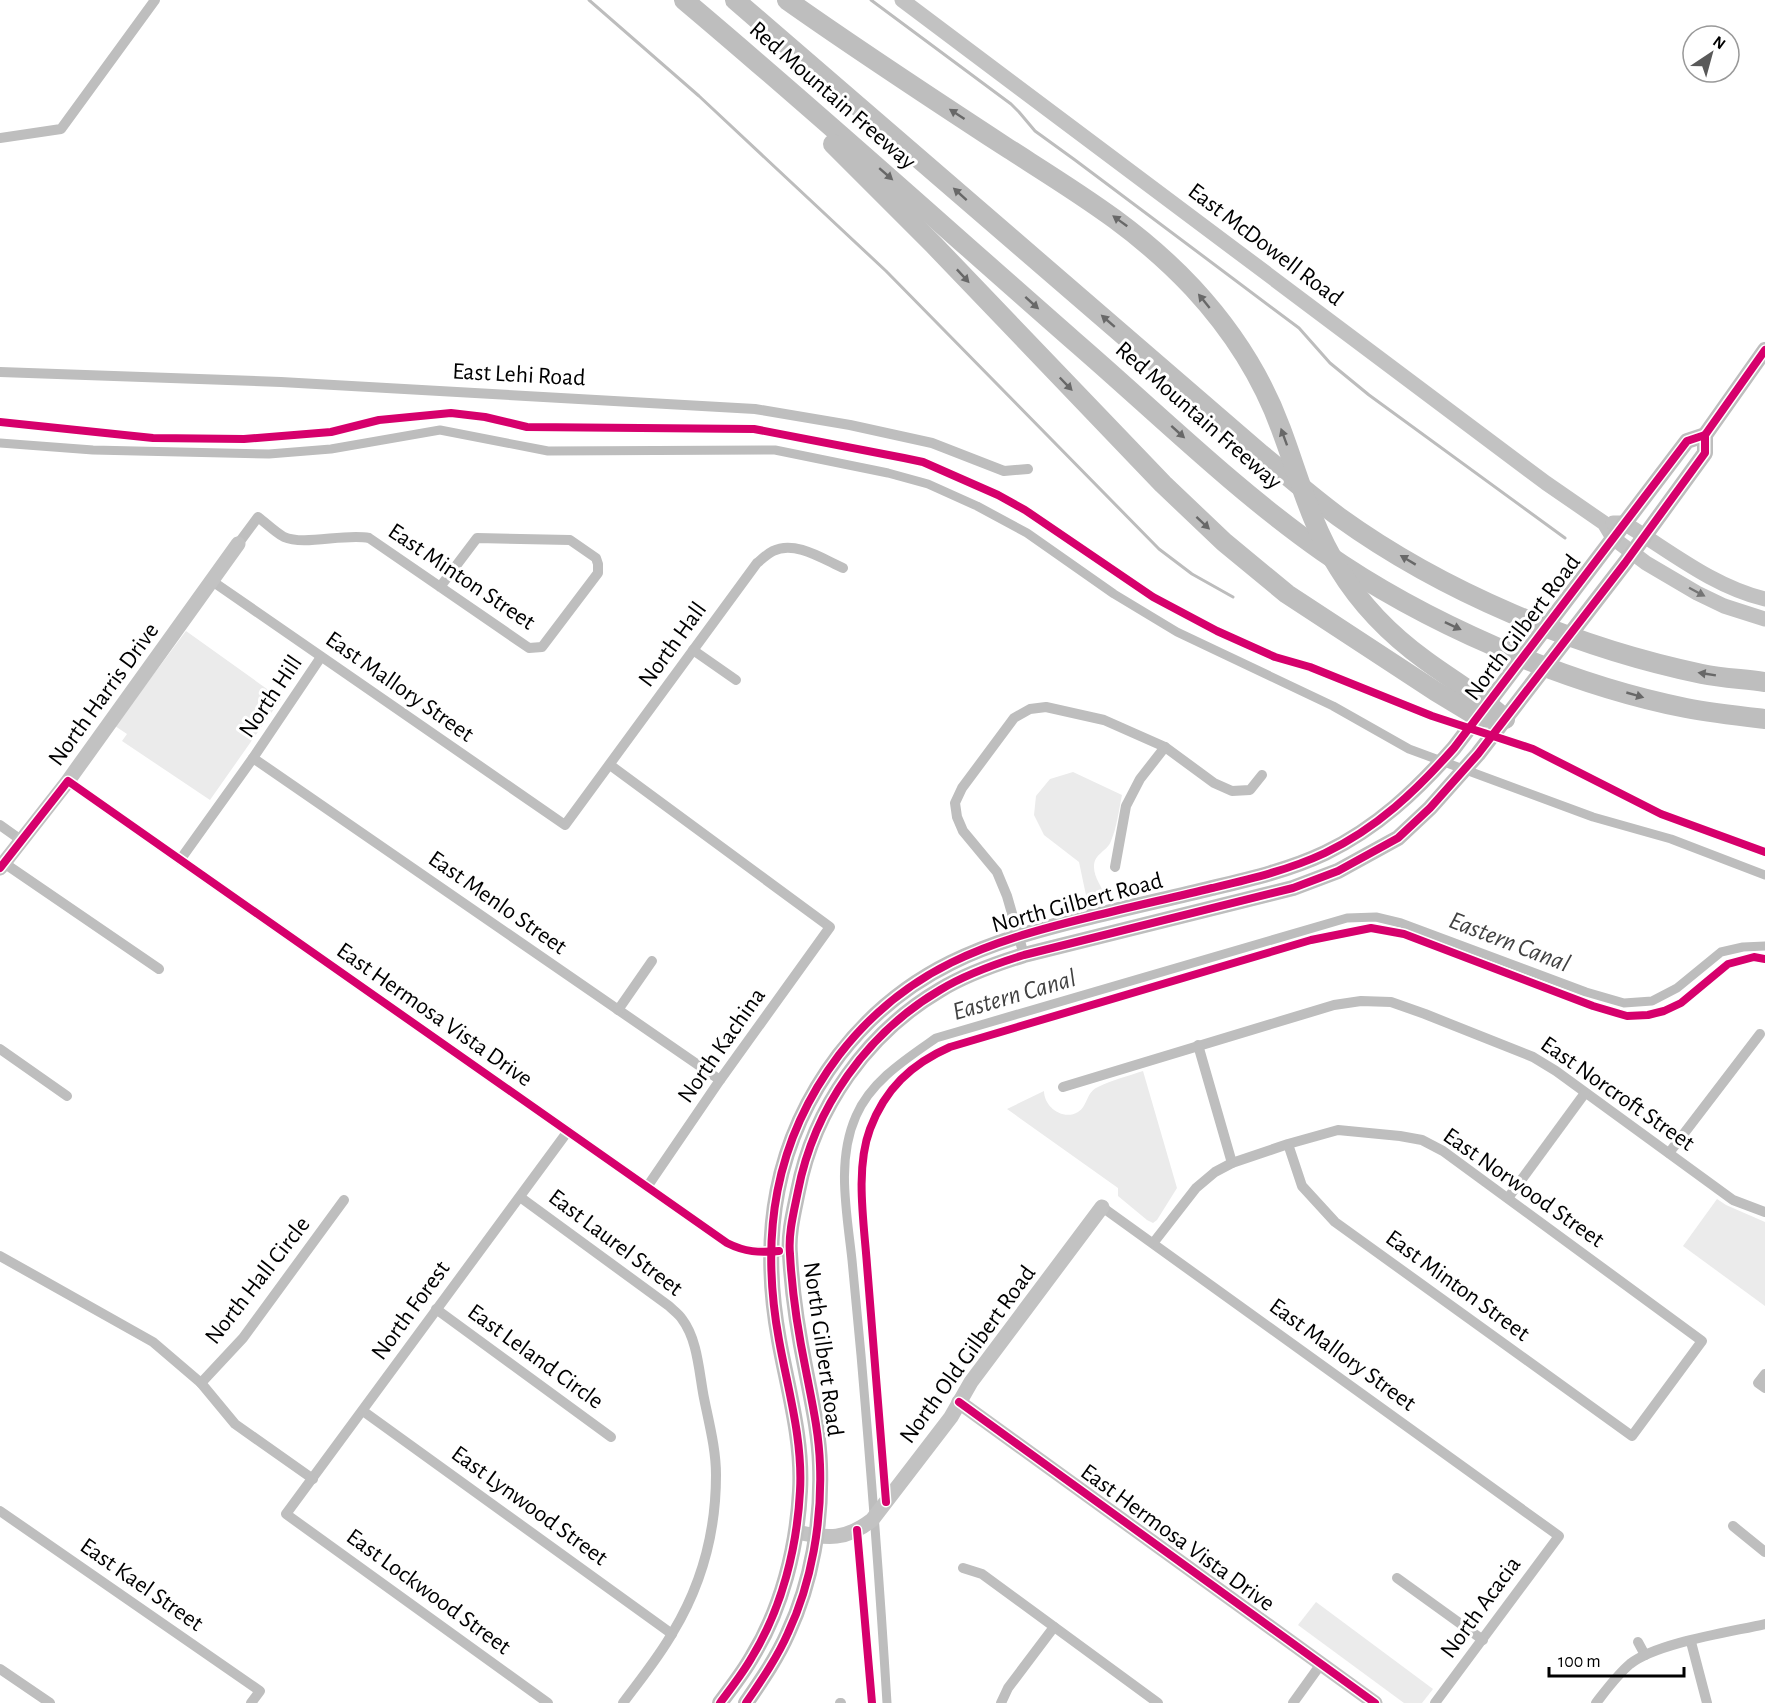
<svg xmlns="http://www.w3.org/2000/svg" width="1765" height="1703" viewBox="0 0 1765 1703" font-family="'Alegreya Sans',sans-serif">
<rect width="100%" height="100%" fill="#fff"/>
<g fill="#ebebeb">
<polygon points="186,631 281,699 210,800 122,741 127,734 115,726"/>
<path d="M1073 772 1122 795C1119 809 1117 827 1111 841 1107 852 1094 853 1094 867 1094 878 1102 886 1105 897L1087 900 1079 862 1044 835 1034 815 1036 796 1050 779Z"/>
<path d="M1143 1071 1177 1188 1157 1220 1153 1223 1147 1220 1118 1196V1188L1007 1109 1044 1091C1044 1107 1063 1121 1078 1112 1088 1106 1086 1092 1098 1087 1112 1080 1128 1076 1143 1071Z"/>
<polygon points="1717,1199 1726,1205 1765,1222 1765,1306 1683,1246"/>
<polygon points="1316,1602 1433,1689 1422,1703 1404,1703 1298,1625"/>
</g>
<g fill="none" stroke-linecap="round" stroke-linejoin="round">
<g stroke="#bdbdbd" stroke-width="3">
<polyline points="589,0 699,96 886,271 1159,549 1192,574 1233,597"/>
<polyline points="871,0 1011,104 1019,112 1035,131 1075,160 1299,328 1330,363 1369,395 1565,538"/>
</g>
<g stroke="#bdbdbd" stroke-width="9">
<polyline points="0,443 93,450 269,454 331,449 440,430 548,451 775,450 888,473 928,484 977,506 1027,533 1114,594 1177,632 1333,706 1409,749 1593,817 1671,839 1765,875"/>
<path d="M887 1703C880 1587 871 1471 861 1355 858 1323 855 1291 852 1260 847 1213 836 1161 856 1116 871 1081 906 1059 936 1038L1347 918 1376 917 1401 923 1586 992 1624 1003 1652 1001 1677 988 1721 952 1743 947 1765 946"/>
</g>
<g stroke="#bebebe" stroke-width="10">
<polyline points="0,138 61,129 155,0"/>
<polyline points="0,372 281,382 755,409 850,425 932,443 1004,471 1028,469"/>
<path d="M238 544 258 517C266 523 275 532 284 537 304 546 345 533 369 538L529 648 542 647 598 573V564L596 558 570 540 477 538 440 587"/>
<path d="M212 581 565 825 757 563C762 559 767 554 773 551 795 540 823 559 843 568"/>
<polyline points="693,650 736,680"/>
<polyline points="253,758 720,1080"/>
<polyline points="610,765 830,927 720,1080 647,1187"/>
<path d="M68 781 727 1243C750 1254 764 1252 789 1251"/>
<polyline points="0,825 21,840"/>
<polyline points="180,860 253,758 321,657"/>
<polyline points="4,863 159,969"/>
<polyline points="1115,867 1126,806 1140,779 1165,747"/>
<polyline points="1024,955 1007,896 997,872 963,831 957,817 955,803 962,788 1014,718 1030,709 1046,707 1104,720 1165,747 1214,783 1232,791 1250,790 1262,775"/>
<polyline points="618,1010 652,961"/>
<polyline points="1198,1045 1232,1163"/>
<polyline points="0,1049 67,1096"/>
<polyline points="1063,1087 1334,1005 1361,1001 1391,1002 1425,1014 1533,1057 1556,1071 1733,1200 1765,1212"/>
<polyline points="1669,1153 1760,1034"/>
<path d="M520 1197 669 1306C673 1310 679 1314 682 1319 698 1340 699 1373 704 1398 709 1423 716 1449 716 1475 716 1531 702 1584 673 1632 659 1657 640 1680 623 1703"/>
<polyline points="1508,1198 1585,1093"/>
<polyline points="1102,1207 1559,1536 1435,1703"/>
<polyline points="1154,1242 1196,1188 1215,1172 1232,1163 1288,1144 1338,1130 1400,1136 1422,1140 1443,1151 1702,1341 1632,1436 1335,1222 1302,1186 1288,1144"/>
<polyline points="0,1256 153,1342 201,1383 235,1424 313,1479"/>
<polyline points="436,1309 611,1437"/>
<polyline points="1765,1374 1758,1383 1765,1388"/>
<polyline points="201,1383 243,1338 344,1200"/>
<polyline points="363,1411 672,1634"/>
<polyline points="0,1511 260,1691 251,1703"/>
<polyline points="1733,1526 1765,1552"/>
<polyline points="963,1568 982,1574 1158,1703"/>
<polyline points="1397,1578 1483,1640"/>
<polyline points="1638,1642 1645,1655"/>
<polyline points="1691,1642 1707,1703"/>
<polyline points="0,1669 50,1703"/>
<polyline points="548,1703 286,1514 568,1131"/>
<polyline points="840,1703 841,1703"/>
<polyline points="1001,1703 1008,1688 1054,1627"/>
<polyline points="1293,1703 1321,1664"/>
<path d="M1596 1703C1607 1689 1617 1675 1630 1664 1656 1643 1730 1632 1765 1624"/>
</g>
<g stroke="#c2c2c2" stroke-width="15">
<polyline points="902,0 1546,483 1604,523 1613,538 1646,563 1697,593 1724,606 1765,619"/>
<path d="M1613 523H1624C1670 551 1712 586 1765 599"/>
<polyline points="0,868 68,781 238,544"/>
<polyline points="959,1402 1375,1703"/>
<path d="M797 1532C828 1539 846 1540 872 1520L951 1417 971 1382 1102 1207"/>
</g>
<g stroke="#bebebe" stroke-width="16">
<path d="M720 1703C731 1688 743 1673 752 1657 782 1608 797 1548 800 1491 803 1440 788 1390 779 1340 760 1236 774 1141 839 1055 906 968 987 942 1090 917 1130 907 1171 898 1212 888 1250 879 1289 870 1325 853 1377 828 1416 791 1454 748L1687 441 1705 435"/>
<path d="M746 1703C761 1681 777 1658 788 1633 812 1582 822 1521 820 1465 819 1433 812 1402 806 1371 798 1332 792 1293 790 1254 788 1234 794 1211 798 1191 814 1108 867 1033 940 990 966 974 995 964 1024 955L1293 888 1338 871 1398 838 1430 808 1478 754 1625 563 1705 453V435L1765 350"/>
</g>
<g stroke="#bebebe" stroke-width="20">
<path d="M684 0C816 111 944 227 1074 341 1155 411 1235 490 1322 551 1423 622 1565 684 1686 708 1712 713 1739 716 1765 719"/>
<path d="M735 0 1261 454C1287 475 1312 497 1339 517 1443 592 1577 648 1702 674 1722 678 1744 679 1765 682"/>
<path d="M787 0C859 51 934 100 1009 149 1076 192 1137 228 1193 288 1230 328 1262 377 1281 429 1299 477 1311 525 1339 569 1361 605 1392 636 1425 660 1452 680 1481 696 1505 719"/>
<polyline points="833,144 934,245 1163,484 1224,542 1287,594 1435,691 1478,717 1505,719"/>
</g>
<defs>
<g id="cycleway">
<polyline points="0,422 153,438 244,439 331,432 379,420 451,413 485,417 527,427 754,429 904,458 923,462 998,495 1025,510 1153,597 1217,631 1275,657 1310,667 1432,716 1533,749 1661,814 1765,852"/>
<path d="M0 868 68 781 727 1243C745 1252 759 1253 779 1251"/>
<polyline points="959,1402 1375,1703"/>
<path d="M886 1502C880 1423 873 1344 867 1265 864 1223 855 1169 870 1129 885 1089 911 1064 950 1047L1311 940 1371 928 1404 934 1593 1006 1627 1016 1648 1015 1664 1011 1681 1003 1728 964 1754 957 1765 959"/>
<polyline points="857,1530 872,1703"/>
<path d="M720 1703C731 1688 743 1673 752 1657 782 1608 797 1548 800 1491 803 1440 788 1390 779 1340 760 1236 774 1141 839 1055 906 968 987 942 1090 917 1130 907 1171 898 1212 888 1250 879 1289 870 1325 853 1377 828 1416 791 1454 748L1687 441 1705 435"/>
<path d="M746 1703C761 1681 777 1658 788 1633 812 1582 822 1521 820 1465 819 1433 812 1402 806 1371 798 1332 792 1293 790 1254 788 1234 794 1211 798 1191 814 1108 867 1033 940 990 966 974 995 964 1024 955L1293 888 1338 871 1398 838 1430 808 1478 754 1625 563 1705 453V435L1765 350"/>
</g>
</defs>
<use href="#cycleway" stroke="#fff" stroke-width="11"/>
<use href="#cycleway" stroke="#d6006c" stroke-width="8"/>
</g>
<defs><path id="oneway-solid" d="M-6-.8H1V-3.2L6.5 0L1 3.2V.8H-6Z" transform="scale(1.5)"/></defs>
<g fill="#686868">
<use href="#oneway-solid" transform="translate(957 114) rotate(-147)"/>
<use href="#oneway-solid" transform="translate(886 174) rotate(41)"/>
<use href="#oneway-solid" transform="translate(960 194) rotate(-138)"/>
<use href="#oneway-solid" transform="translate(1120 221) rotate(-144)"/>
<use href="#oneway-solid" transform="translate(963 276) rotate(47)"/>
<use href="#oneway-solid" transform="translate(1204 301) rotate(-129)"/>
<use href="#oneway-solid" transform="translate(1032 303) rotate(42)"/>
<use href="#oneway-solid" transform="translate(1108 321) rotate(-139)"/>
<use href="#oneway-solid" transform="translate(1066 384) rotate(46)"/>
<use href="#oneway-solid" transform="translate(1178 432) rotate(42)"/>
<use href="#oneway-solid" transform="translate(1284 437) rotate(-110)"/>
<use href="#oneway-solid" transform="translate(1203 523) rotate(43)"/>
<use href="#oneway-solid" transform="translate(1408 560) rotate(-149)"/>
<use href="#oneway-solid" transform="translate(1453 626) rotate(25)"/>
<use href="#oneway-solid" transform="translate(1707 674) rotate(-171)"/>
<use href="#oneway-solid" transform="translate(1635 695) rotate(16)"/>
</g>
<use fill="#747474" href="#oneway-solid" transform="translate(1697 592) rotate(28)"/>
<g text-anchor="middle" stroke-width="6" stroke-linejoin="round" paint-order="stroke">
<g font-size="24" fill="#000" stroke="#fff">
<text transform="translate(833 95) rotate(41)" y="8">Red Mountain Freeway</text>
<text transform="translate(1266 244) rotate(37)" y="8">East McDowell Road</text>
<text transform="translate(519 374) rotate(3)" y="8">East Lehi Road</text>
<text transform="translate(1199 415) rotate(41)" y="8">Red Mountain Freeway</text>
<text transform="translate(462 576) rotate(34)" y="8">East Minton Street</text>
<text transform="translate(1522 627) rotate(-53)" y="8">North Gilbert Road</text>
<text transform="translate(672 644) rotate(-54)" y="8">North Hall</text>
<text transform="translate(400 686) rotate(35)" y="8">East Mallory Street</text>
<text transform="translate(103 694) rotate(-54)" y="8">North Harris Drive</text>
<text transform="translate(270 696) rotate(-56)" y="8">North Hill</text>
<text transform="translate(498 902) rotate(35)" y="8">East Menlo Street</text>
<text transform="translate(1077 902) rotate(-15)" y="8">North Gilbert Road</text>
<text transform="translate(435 1014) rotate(35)" y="8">East Hermosa Vista Drive</text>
<text transform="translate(721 1045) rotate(-55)" y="8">North Kachina</text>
<text transform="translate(1618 1093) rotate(35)" y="8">East Norcroft Street</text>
<text transform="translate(1524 1187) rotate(35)" y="8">East Norwood Street</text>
<text transform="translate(616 1242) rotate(37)" y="8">East Laurel Street</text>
<text transform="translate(257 1280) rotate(-52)" y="8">North Hall Circle</text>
<text transform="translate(1458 1285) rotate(36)" y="8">East Minton Street</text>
<text transform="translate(410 1310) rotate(-54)" y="8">North Forest</text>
<text transform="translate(824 1349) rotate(82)" y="8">North Gilbert Road</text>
<text transform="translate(967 1354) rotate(-54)" y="8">North Old Gilbert Road</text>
<text transform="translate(1343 1354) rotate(36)" y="8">East Mallory Street</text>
<text transform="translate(536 1356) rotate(36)" y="8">East Leland Circle</text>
<text transform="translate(530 1505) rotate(36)" y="8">East Lynwood Street</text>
<text transform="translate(1178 1537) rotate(36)" y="8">East Hermosa Vista Drive</text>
<text transform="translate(142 1584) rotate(35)" y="8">East Kael Street</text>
<text transform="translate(429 1591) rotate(36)" y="8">East Lockwood Street</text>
<text transform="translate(1480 1607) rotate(-54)" y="8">North Acacia</text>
</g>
<g font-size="26" font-style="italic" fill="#424242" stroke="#fff">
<text transform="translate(1510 941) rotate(21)" y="9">Eastern Canal</text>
<text transform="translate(1014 994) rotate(-16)" y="9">Eastern Canal</text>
</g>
</g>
<g transform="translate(1711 54) rotate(36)"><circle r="28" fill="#ffffff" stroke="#999999" stroke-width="1.5"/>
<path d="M0-4.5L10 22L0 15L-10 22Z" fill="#595959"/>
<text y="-9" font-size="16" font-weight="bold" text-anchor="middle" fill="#000000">N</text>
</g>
<path d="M1549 1667v9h135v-9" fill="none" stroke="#000000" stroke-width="3"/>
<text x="1558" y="1667" font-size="18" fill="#000000" stroke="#ffffff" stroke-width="4.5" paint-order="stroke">100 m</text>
</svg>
